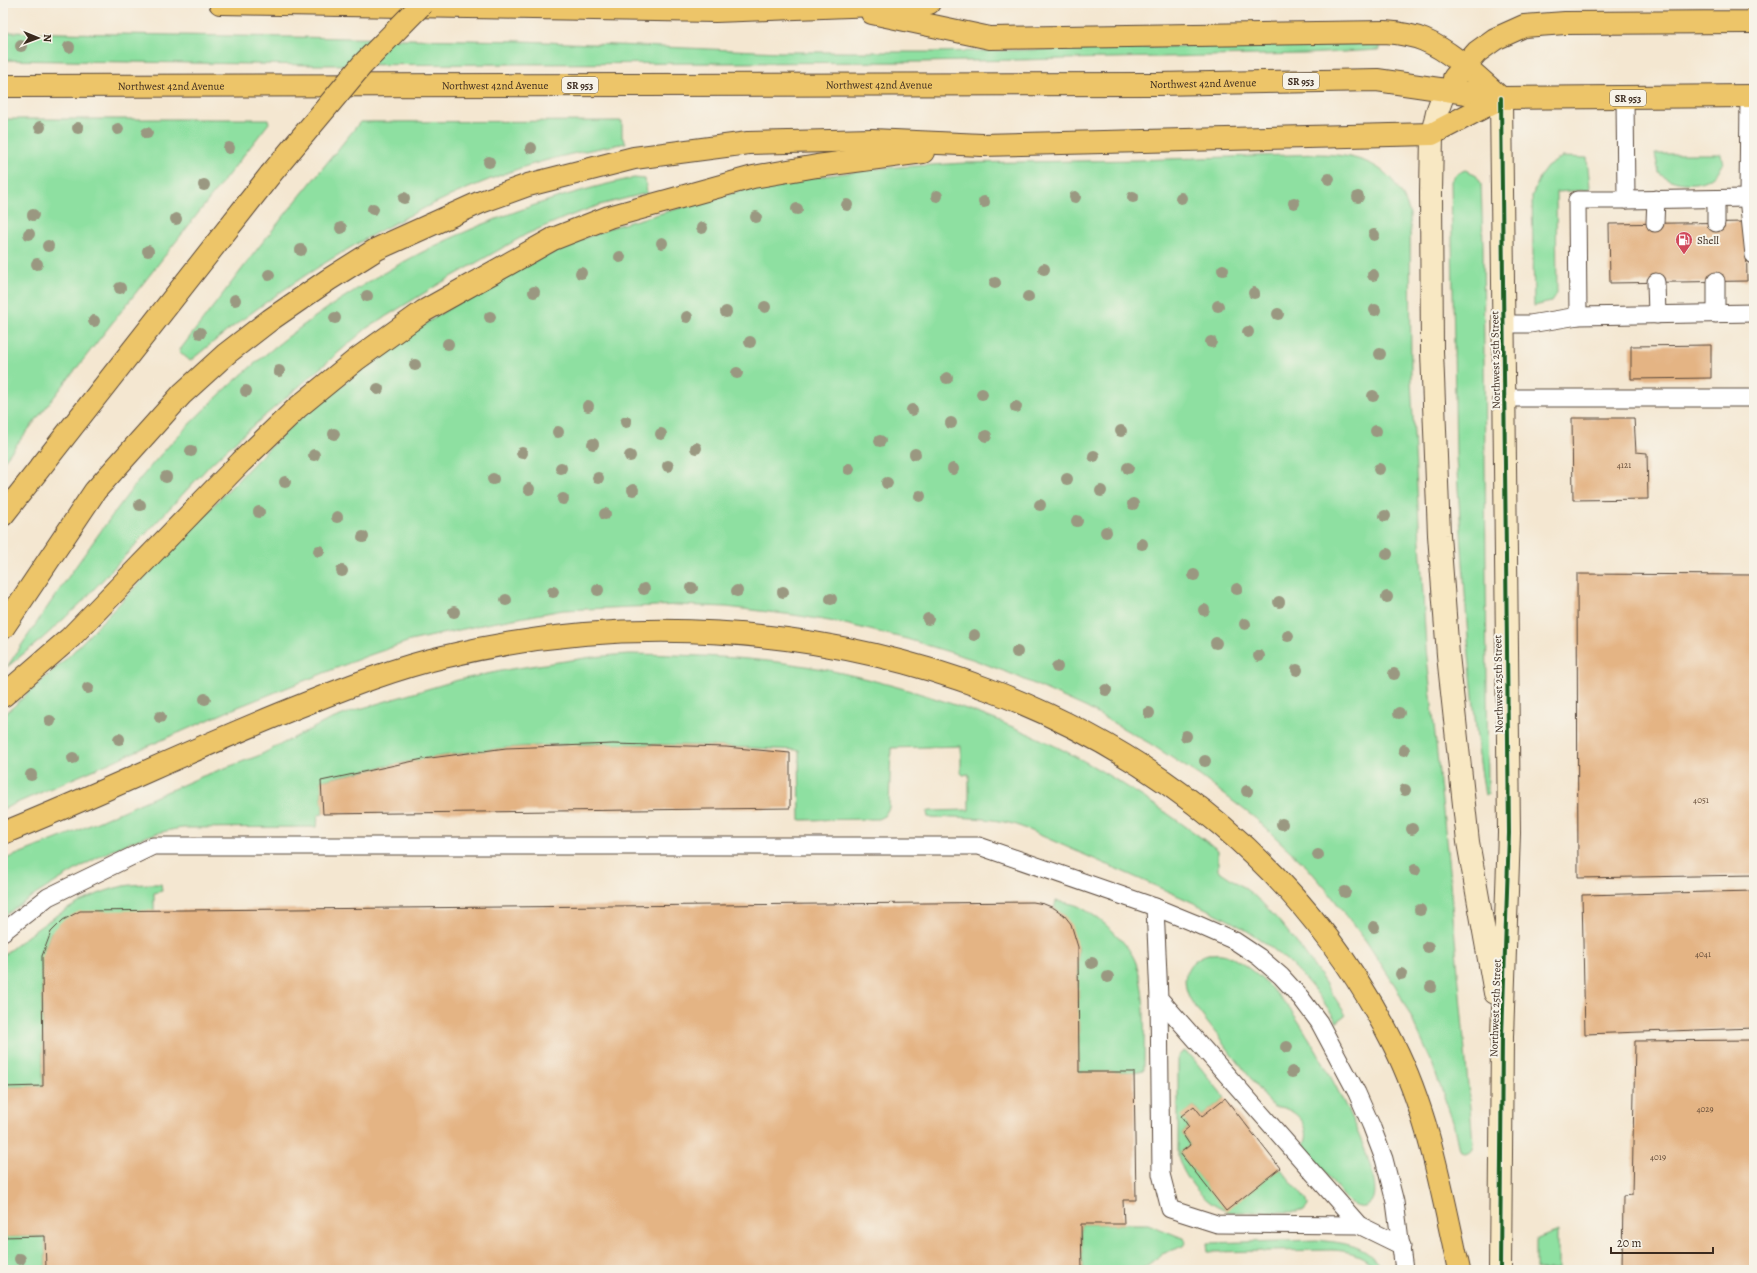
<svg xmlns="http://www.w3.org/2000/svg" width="1757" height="1273" viewBox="0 0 1757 1273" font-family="Alegreya,serif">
<rect width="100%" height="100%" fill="#f7f3e8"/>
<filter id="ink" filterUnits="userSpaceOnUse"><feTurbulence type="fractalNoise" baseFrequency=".025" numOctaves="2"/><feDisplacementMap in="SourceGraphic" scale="8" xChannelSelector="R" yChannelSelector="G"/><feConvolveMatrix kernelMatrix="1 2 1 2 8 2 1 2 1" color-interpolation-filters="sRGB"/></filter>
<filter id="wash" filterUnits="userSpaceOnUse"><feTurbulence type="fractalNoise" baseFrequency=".012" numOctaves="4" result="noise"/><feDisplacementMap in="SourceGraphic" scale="16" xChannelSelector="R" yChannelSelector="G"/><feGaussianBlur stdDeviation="0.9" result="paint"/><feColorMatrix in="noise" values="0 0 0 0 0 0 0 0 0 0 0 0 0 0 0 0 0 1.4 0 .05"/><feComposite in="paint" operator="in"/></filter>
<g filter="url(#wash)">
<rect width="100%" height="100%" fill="#f4e7d1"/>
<g fill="#8ee0a1" stroke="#648560">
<polygon points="3,32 521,41 780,52 935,52 1379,42 1379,50 1306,54 920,62 316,65 3,60"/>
<polygon points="3,119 268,119 269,123 3,462"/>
<path d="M622 121V137L626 143C588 150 548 158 512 171 394 214 286 281 190 361L179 351 262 243 360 122Z"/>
<path d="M1319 154C1365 155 1395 167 1410 214L1411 381 1426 648 1448 859 1473 1142C1473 1148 1471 1152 1464 1153L1459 1150 1453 1122 1432 1063 1410 1015 1396 987 1366 941 1326 889 1307 867 1255 818 1200 776 1149 743 1087 708 1014 675 972 659 907 639 841 623 794 615 726 607 679 605 563 610 486 624 410 641 367 656 238 707 3 809V716L70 655 260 457 294 424 384 351 451 307 514 271 580 240 616 226 740 191 788 181 882 168 965 163 1138 160Z"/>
<path d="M1655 154H1721L1723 164C1712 188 1676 188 1659 173Z"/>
<polygon points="1562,157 1587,158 1590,187 1588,190 1556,192 1557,293 1551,302 1534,306 1532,196 1541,175 1547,167"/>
<polygon points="1465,170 1475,174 1481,183 1483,245 1488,790 1488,794 1485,796 1478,749 1469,654 1456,457 1451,181 1456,174"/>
<path d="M634 178 645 179 647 193 600 205 564 218 527 234 439 284 367 328 239 438 211 464 80 604 43 638 7 667C38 620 70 574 103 528 120 505 137 481 156 460 284 316 444 218 634 178Z"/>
<path d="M628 654C694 655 762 657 828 670 908 687 989 713 1063 750 1118 778 1168 813 1218 850V870C1236 882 1255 894 1269 910 1298 941 1323 979 1346 1015L1337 1022C1285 939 1228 918 1142 880 1100 862 1059 843 1017 825 996 819 974 818 953 817 945 817 935 820 928 817L927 812 930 811 969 810V774L963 775 961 773V746L891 748 889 808 884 816 878 819 800 820 799 750C701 746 603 740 506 748 443 754 382 766 321 781L323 814 318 815 317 827 182 828C136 835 98 856 59 880 40 892 21 903 3 917V860L72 833 203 776 258 756 327 721 356 710 458 680 511 669 592 657Z"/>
<path d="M161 884 162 891 154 893V911L51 932 42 956 43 1086 3 1087V956C35 928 88 890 131 885 141 884 151 884 161 884Z"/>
<path d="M1056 901C1063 903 1073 903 1080 907 1099 917 1128 941 1136 963 1147 996 1144 1035 1144 1070L1134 1072H1079L1078 947 1064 915 1054 908Z"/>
<path d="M1208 954C1213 954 1221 953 1226 955 1249 964 1277 992 1292 1012 1311 1037 1391 1178 1372 1202 1364 1212 1353 1206 1346 1199L1304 1145C1314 1125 1292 1105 1273 1107L1193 1004C1180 984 1182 962 1208 954Z"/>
<path d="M1184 1051 1191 1056 1225 1098 1202 1116 1194 1106 1182 1116 1189 1127 1182 1133 1190 1145 1180 1153 1226 1210 1280 1168 1307 1201 1308 1205 1304 1210 1296 1212H1230C1206 1206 1184 1179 1178 1156V1056Z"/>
<polygon points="1081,1224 1148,1224 1185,1239 1186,1243 1184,1246 1162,1254 1141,1270 1082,1270"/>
<polygon points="1558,1231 1558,1270 1536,1270 1536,1240"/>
<polygon points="45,1236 46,1270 3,1270 3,1237"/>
<path d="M1317 1240C1343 1243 1368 1244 1382 1270H1377C1365 1255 1350 1251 1332 1250L1208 1252 1207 1243Z"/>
</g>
<g id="blocks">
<g fill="#e4b484">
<polygon points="1746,222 1747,281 1610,283 1609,224"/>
<polygon points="1711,345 1711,378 1631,379 1631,346"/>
<polygon points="1572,418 1634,418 1636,452 1647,453 1648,499 1573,500"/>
<polygon points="1577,574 1754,575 1754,875 1578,878"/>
<polygon points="613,744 726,747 790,753 790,808 323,814 321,781 423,759 506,748"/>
<polygon points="1754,891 1754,1028 1585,1034 1582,895"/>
<polygon points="1033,902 1044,904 1054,908 1064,915 1071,924 1078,947 1079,1072 1134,1072 1136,1200 1123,1200 1124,1224 1081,1224 1082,1270 46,1270 45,1236 3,1237 3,1087 43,1086 42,956 51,932 63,920 80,911"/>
<polygon points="1754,1040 1754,1270 1622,1270 1623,1196 1632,1195 1635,1041"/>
<polygon points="1225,1098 1280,1168 1226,1211 1180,1153 1190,1145 1182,1133 1189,1127 1181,1116 1194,1106 1202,1116"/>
</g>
</g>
</g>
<g filter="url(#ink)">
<use href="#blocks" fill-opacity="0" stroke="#574639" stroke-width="1"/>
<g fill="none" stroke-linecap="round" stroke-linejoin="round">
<defs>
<g id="lane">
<polyline points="1749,96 1748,198 1754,255"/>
<polyline points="1716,199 1716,223"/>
<polyline points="1626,200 1748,198"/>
<polyline points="1655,223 1656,199"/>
<polyline points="1716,281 1716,314"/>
<polyline points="1656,282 1657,315"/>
<polyline points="1578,316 1577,200 1626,200 1625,98"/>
<polyline points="1504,324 1530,324 1578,316 1754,313"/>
<polyline points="1505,398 1754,398"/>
<polyline points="1155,907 1159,998 1359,1225 1402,1246"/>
<polyline points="3,932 48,897 153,846 979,846 1155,907 1194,923 1235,941 1259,957 1281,976 1301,998 1319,1022 1357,1093 1371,1125 1384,1159 1395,1202 1404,1270"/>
<polyline points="1159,998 1161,1174 1170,1209 1217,1224 1359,1225"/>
</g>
<g id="secondary">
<polyline points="1445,90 1437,112 1432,134 1431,193 1432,351 1439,535 1448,655 1468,842 1495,993"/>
<polyline points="1500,1270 1502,1037 1509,833 1501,98"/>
</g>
<g id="highway">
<polyline points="220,3 715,11 929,3"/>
<path d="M872 13 990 38 1385 32C1398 33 1412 35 1424 40 1453 52 1478 78 1501 98"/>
<polyline points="1454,78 1477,52 1495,39 1524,26 1565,23 1750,22 1754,19"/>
<path id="s1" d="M3 86 1157 84 1377 80 1501 98 1754 96"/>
<polyline points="3,515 270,175"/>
<polyline points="3,628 95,491 182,394 226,354 270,320 328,280 377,249 481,202 528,185 634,158 748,143 872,140 982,145 1432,134 1501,98"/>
<polyline points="3,696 70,638 241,462 297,408 357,359 424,311 553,239 609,217 753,177 817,166 923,152"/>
<path d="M3 833C105 792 203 744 305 704 350 686 396 668 443 657 800 570 1221 701 1393 1043 1429 1114 1442 1193 1459 1270"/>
</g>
</defs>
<use href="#lane" stroke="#574639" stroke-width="19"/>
<use href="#secondary" stroke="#574639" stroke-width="24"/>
<use href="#highway" stroke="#574639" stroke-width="24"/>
<use href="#lane" stroke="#fff" stroke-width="17"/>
<use href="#secondary" stroke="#f8e8c3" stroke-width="22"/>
<use href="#highway" stroke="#edc569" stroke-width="22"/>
<defs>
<polyline id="highway-bridge" points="270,175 362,65 423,3"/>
</defs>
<use href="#highway-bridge" stroke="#574639" stroke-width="24" stroke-linecap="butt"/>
<use href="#highway-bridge" stroke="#edc569" stroke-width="22"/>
<defs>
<polyline id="cycleway" points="1500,1270 1502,1037 1509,833 1501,98"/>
</defs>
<use href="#cycleway" stroke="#f7f3e8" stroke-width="6"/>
<use href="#cycleway" stroke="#1b5e20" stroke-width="4"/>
</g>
<g fill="#9a9881">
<circle cx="21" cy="46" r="6"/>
<circle cx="69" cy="47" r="6"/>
<circle cx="40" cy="127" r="6"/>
<circle cx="78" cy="128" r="6"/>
<circle cx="118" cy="129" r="6"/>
<circle cx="147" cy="133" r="6"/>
<circle cx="229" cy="148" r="6"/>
<circle cx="531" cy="148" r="6"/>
<circle cx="489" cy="162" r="6"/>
<circle cx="1329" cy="179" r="6"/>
<circle cx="204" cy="185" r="6"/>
<circle cx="937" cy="196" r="6"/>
<circle cx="1075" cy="197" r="6"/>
<circle cx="1133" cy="197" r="6"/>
<circle cx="1358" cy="197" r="6"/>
<circle cx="404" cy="198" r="6"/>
<circle cx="1181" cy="198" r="6"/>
<circle cx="984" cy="202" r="6"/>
<circle cx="1294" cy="203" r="6"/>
<circle cx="847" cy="205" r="6"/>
<circle cx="373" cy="209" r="6"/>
<circle cx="797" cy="209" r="6"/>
<circle cx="33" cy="215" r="6"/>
<circle cx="756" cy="217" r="6"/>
<circle cx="176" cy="219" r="6"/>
<circle cx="341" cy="228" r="6"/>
<circle cx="702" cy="228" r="6"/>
<circle cx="29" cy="234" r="6"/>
<circle cx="1374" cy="235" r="6"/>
<circle cx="662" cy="243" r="6"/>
<circle cx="48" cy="246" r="6"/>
<circle cx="301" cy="250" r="6"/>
<circle cx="148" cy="251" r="6"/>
<circle cx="620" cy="257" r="6"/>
<circle cx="37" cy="264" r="6"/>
<circle cx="1044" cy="269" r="6"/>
<circle cx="1223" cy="270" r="6"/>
<circle cx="581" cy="273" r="6"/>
<circle cx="269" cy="275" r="6"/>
<circle cx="1373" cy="275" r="6"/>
<circle cx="995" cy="283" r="6"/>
<circle cx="120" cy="288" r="6"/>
<circle cx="534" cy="292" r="6"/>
<circle cx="1254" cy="293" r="6"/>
<circle cx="367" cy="296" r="6"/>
<circle cx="1028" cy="297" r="6"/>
<circle cx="235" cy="300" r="6"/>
<circle cx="1218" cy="306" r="6"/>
<circle cx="765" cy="307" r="6"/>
<circle cx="1375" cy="310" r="6"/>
<circle cx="726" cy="312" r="6"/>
<circle cx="1278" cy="314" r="6"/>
<circle cx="490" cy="317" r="6"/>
<circle cx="687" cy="317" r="6"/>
<circle cx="335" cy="318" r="6"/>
<circle cx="94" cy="321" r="6"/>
<circle cx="1248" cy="332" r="6"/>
<circle cx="200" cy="333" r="6"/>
<circle cx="750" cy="342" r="6"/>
<circle cx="1211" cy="342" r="6"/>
<circle cx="448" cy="344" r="6"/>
<circle cx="1380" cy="354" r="6"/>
<circle cx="415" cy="365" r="6"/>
<circle cx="279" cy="371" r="6"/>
<circle cx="737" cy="373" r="6"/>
<circle cx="947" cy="378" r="6"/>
<circle cx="378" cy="389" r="6"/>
<circle cx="246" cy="391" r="6"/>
<circle cx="982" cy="394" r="6"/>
<circle cx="1373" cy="396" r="6"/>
<circle cx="588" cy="406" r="6"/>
<circle cx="1016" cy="407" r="6"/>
<circle cx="912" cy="410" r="6"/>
<circle cx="626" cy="422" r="6"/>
<circle cx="951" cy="423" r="6"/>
<circle cx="1121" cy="431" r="6"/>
<circle cx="1376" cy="431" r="6"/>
<circle cx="558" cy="432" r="6"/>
<circle cx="334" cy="434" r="6"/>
<circle cx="661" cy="434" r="6"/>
<circle cx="986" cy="436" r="6"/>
<circle cx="880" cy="441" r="6"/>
<circle cx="593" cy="444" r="6"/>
<circle cx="696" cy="448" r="6"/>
<circle cx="191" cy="451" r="6"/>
<circle cx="522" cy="453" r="6"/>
<circle cx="915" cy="454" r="6"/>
<circle cx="314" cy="455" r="6"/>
<circle cx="630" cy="456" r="6"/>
<circle cx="1094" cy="456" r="6"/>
<circle cx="668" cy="466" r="6"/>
<circle cx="561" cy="468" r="6"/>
<circle cx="1128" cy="468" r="6"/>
<circle cx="849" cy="469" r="6"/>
<circle cx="953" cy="469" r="6"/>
<circle cx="1379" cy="469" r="6"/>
<circle cx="166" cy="477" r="6"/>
<circle cx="598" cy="478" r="6"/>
<circle cx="493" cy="479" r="6"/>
<circle cx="1067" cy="479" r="6"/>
<circle cx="285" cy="482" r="6"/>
<circle cx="887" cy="483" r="6"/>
<circle cx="529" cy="489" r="6"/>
<circle cx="633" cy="490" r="6"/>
<circle cx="1101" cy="491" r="6"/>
<circle cx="920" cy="496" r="6"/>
<circle cx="563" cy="499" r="6"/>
<circle cx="1133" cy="504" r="6"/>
<circle cx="140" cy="505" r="6"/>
<circle cx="1040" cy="505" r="6"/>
<circle cx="259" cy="512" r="6"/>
<circle cx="605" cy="514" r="6"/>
<circle cx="1385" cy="516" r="6"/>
<circle cx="337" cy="517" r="6"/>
<circle cx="1077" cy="521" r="6"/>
<circle cx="1106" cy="532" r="6"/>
<circle cx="363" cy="537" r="6"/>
<circle cx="1142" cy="544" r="6"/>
<circle cx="319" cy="551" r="6"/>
<circle cx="1387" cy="554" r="6"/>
<circle cx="342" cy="571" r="6"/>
<circle cx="1194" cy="575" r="6"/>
<circle cx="692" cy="588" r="6"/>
<circle cx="644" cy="589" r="6"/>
<circle cx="1237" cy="589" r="6"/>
<circle cx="598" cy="590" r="6"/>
<circle cx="737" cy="591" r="6"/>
<circle cx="553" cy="592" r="6"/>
<circle cx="783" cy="592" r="6"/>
<circle cx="1387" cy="597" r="6"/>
<circle cx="831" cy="599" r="6"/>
<circle cx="506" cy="600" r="6"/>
<circle cx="1279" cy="602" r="6"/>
<circle cx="1204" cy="610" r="6"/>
<circle cx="454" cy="612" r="6"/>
<circle cx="928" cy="619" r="6"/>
<circle cx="1245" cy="624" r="6"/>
<circle cx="974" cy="635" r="6"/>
<circle cx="1288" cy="636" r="6"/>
<circle cx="1216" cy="643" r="6"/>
<circle cx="1017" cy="652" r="6"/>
<circle cx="1259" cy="656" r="6"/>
<circle cx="1057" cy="667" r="6"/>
<circle cx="1297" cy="670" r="6"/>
<circle cx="1394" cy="674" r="6"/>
<circle cx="88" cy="688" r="6"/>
<circle cx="1106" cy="690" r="6"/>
<circle cx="205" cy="699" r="6"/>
<circle cx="1149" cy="713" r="6"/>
<circle cx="1399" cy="713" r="6"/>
<circle cx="160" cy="717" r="6"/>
<circle cx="50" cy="721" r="6"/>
<circle cx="1186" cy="736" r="6"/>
<circle cx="119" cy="739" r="6"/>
<circle cx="1404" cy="750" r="6"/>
<circle cx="73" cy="758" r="6"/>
<circle cx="1205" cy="761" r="6"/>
<circle cx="31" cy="775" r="6"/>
<circle cx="1405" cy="790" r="6"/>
<circle cx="1247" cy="791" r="6"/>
<circle cx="1282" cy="824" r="6"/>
<circle cx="1412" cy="829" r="6"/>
<circle cx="1318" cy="855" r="6"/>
<circle cx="1415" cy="870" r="6"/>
<circle cx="1345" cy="892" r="6"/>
<circle cx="1420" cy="910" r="6"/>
<circle cx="1374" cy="927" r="6"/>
<circle cx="1428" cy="947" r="6"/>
<circle cx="1092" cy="963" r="6"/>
<circle cx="1401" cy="974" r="6"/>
<circle cx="1108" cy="977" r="6"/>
<circle cx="1431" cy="987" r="6"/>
<circle cx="1287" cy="1047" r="6"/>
<circle cx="1292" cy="1072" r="6"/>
<circle cx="20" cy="1259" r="6"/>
</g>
</g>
<defs>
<symbol id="fuel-pin" viewBox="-11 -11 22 30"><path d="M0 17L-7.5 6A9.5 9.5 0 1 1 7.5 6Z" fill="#d1495b" stroke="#f7f3e8"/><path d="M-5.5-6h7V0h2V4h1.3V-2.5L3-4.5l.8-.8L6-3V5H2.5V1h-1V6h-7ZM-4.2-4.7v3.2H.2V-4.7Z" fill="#fff"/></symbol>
</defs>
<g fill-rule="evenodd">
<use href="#fuel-pin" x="1674" y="230" width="20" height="27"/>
</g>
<g text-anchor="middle" stroke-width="4" stroke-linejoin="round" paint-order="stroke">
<g font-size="9" fill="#654c38">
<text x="1624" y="468">4121</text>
<text x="1701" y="803">4051</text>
<text x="1703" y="957">4041</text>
<text x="1705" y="1112">4029</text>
<text x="1658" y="1160">4019</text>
</g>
<g fill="#f7f3e8" stroke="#73665b" stroke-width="1">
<rect x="1283" y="73" width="36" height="16" rx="3"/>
<rect x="562" y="77" width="36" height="16" rx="3"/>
<rect x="1610" y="90" width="36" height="16" rx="3"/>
</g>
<g font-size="10" font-weight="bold" fill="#3b2a1e">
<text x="1301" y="85">SR 953</text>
<text x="580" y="89">SR 953</text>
<text x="1628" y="102">SR 953</text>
</g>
<g font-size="11" fill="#3b2a1e" stroke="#f7f3e8">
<text dy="4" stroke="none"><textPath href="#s1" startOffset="1200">Northwest 42nd Avenue</textPath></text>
<text dy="4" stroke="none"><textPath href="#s1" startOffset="876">Northwest 42nd Avenue</textPath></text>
<text dy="4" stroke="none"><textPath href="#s1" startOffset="168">Northwest 42nd Avenue</textPath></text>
<text dy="4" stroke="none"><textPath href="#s1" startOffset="492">Northwest 42nd Avenue</textPath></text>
<text transform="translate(1495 360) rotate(-91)" y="4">Northwest 25th Street</text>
<text transform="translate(1498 684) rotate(-91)" y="4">Northwest 25th Street</text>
<text transform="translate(1495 1008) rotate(-88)" y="4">Northwest 25th Street</text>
</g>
<g font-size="11" fill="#3b2a1e" stroke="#f7f3e8" text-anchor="start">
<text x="1697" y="244">Shell</text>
</g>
</g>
<rect width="1757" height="1273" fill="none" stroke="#f7f3e8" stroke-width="16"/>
<g transform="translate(38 38) rotate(91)" stroke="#f7f3e8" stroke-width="3" paint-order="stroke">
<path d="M0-3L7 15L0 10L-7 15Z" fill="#3b2a1e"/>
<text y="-6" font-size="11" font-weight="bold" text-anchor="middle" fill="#3b2a1e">N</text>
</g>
<path d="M1611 1247v6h102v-6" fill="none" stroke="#3b2a1e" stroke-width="2"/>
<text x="1617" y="1247" font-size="12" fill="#3b2a1e" stroke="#f7f3e8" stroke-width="3" paint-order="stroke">20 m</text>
</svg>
